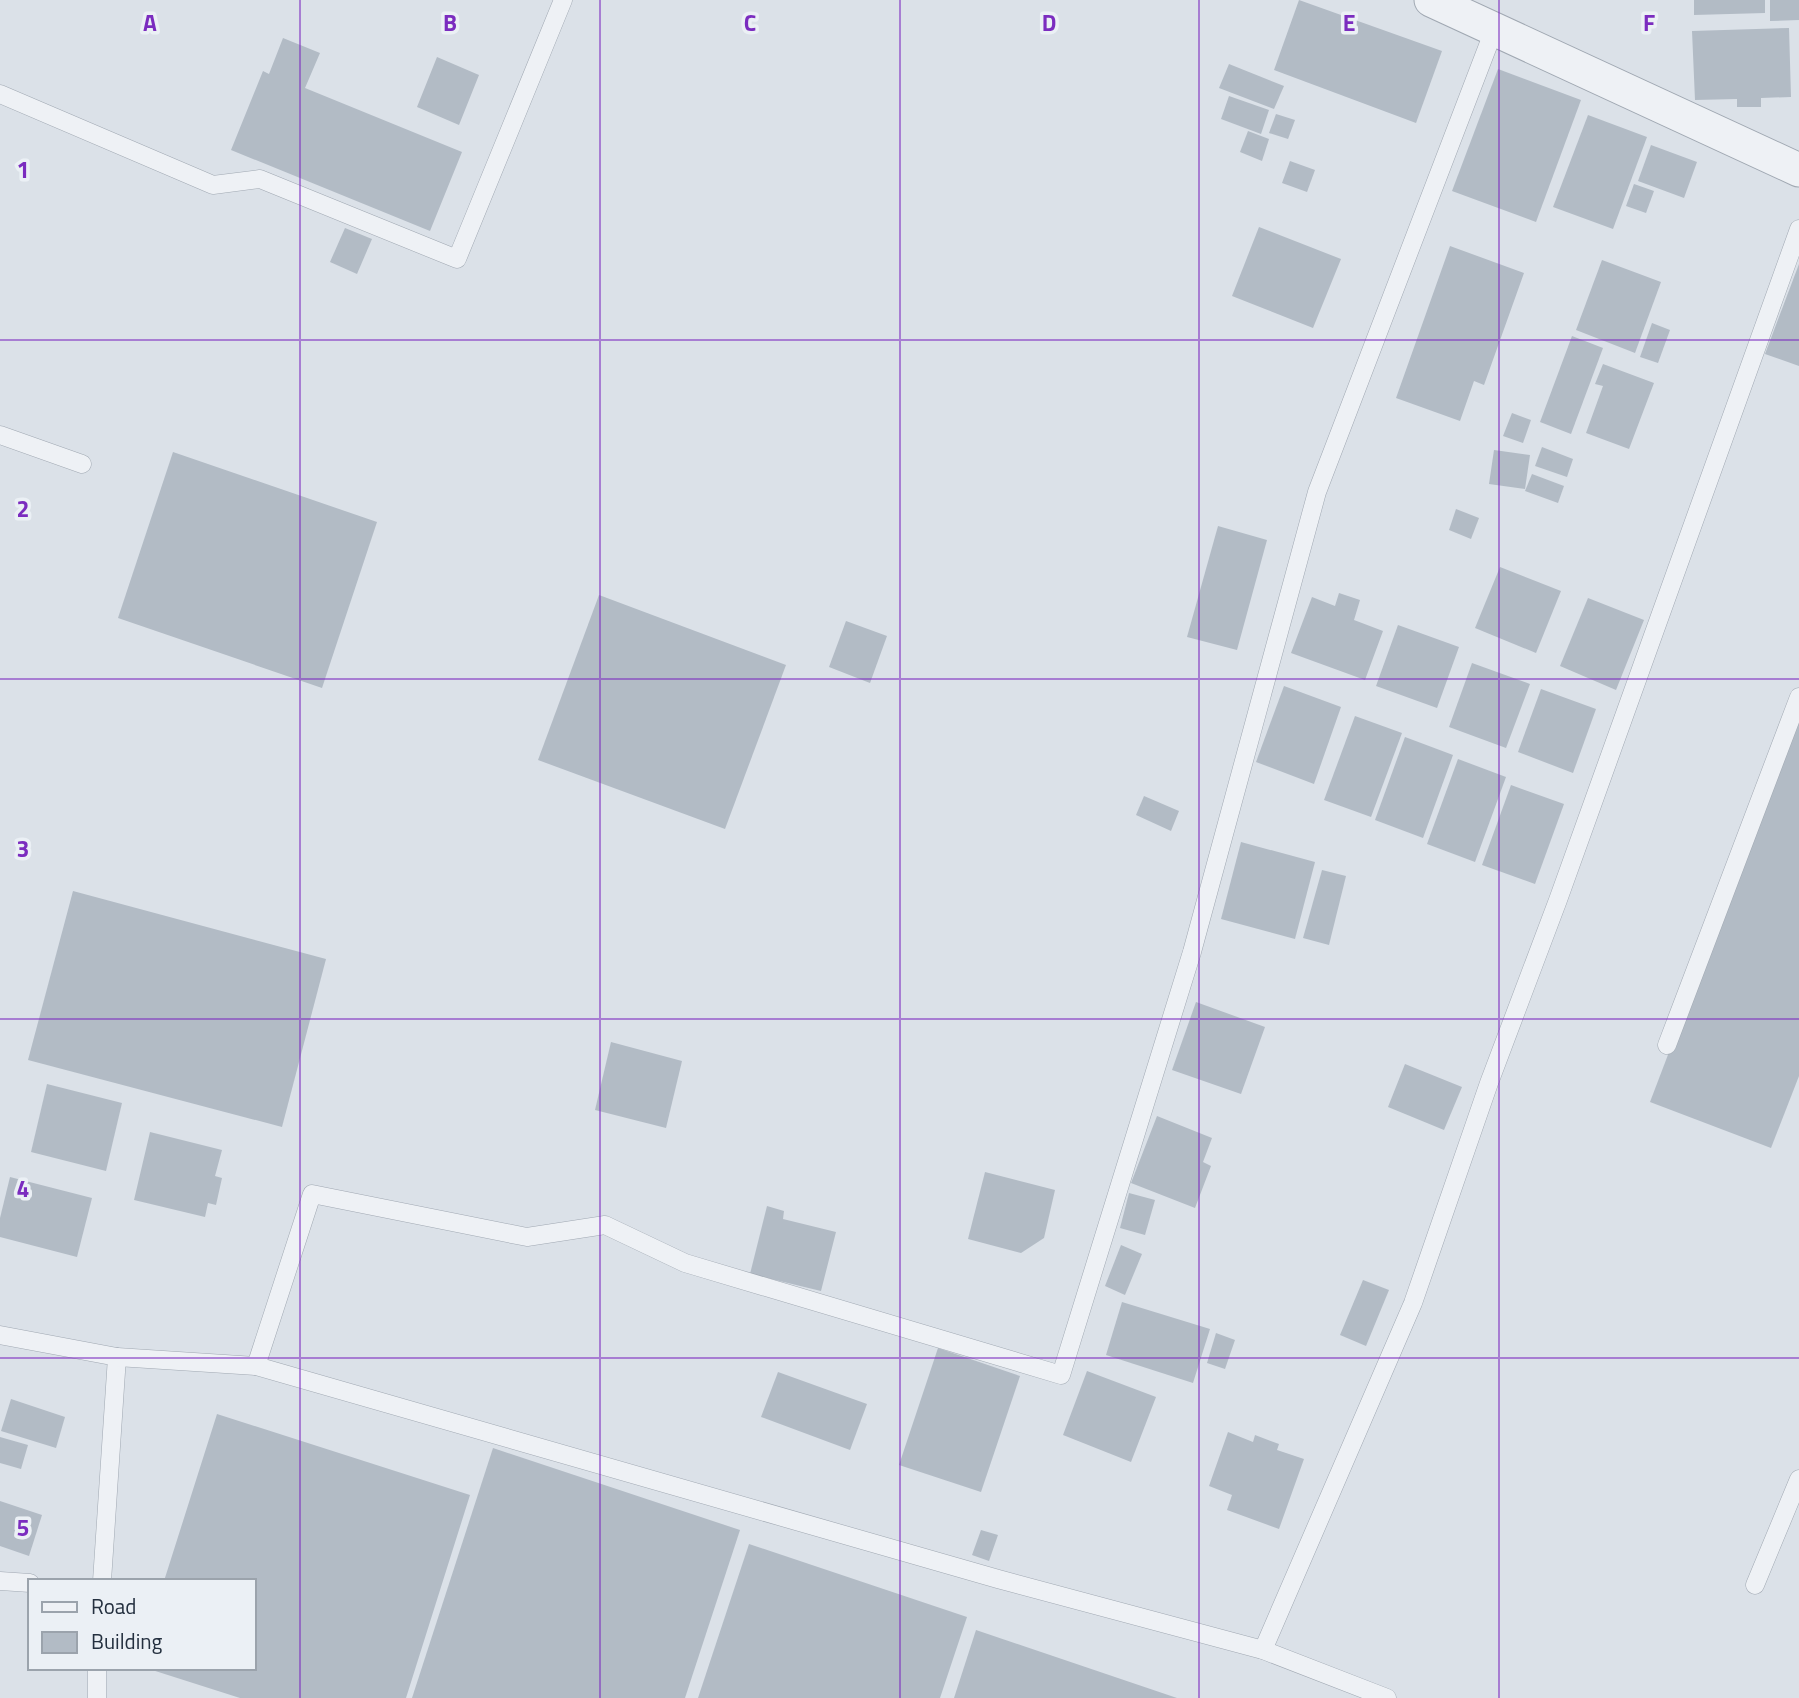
<svg xmlns="http://www.w3.org/2000/svg" width="1799" height="1698" viewBox="0 0 1799 1698" font-family="'Titillium Web',sans-serif">
<rect width="100%" height="100%" fill="#dbe1e8"/>
<g fill="#b2bbc5">
<polygon points="1299,0 1442,51 1416,123 1274,70"/>
<polygon points="1694,0 1765,0 1765,13 1694,15"/>
<polygon points="1770,0 1799,0 1799,20 1770,21"/>
<polygon points="1789,28 1791,97 1761,98 1761,107 1737,107 1737,99 1695,100 1692,31"/>
<polygon points="283,38 320,53 305,88 462,152 430,231 231,150 263,71 269,74"/>
<polygon points="437,57 479,75 459,125 417,107"/>
<polygon points="1229,64 1284,86 1274,109 1219,88"/>
<polygon points="1498,69 1581,100 1536,222 1452,191"/>
<polygon points="1229,96 1269,110 1261,134 1221,119"/>
<polygon points="1276,114 1295,120 1288,139 1269,133"/>
<polygon points="1588,115 1647,137 1613,229 1553,207"/>
<polygon points="1248,131 1269,139 1262,161 1240,152"/>
<polygon points="1651,145 1697,162 1684,198 1638,181"/>
<polygon points="1290,161 1315,170 1307,192 1282,183"/>
<polygon points="1634,184 1654,191 1646,213 1626,206"/>
<polygon points="1259,227 1341,259 1313,328 1232,296"/>
<polygon points="345,228 372,239 357,274 330,262"/>
<polygon points="1450,246 1524,273 1484,385 1474,381 1460,421 1396,398"/>
<polygon points="1602,260 1661,282 1635,353 1576,330"/>
<polygon points="1799,264 1799,366 1765,354"/>
<polygon points="1652,323 1670,330 1658,363 1640,357"/>
<polygon points="1572,336 1603,348 1571,434 1540,422"/>
<polygon points="1603,364 1654,383 1629,449 1586,433 1603,386 1595,384"/>
<polygon points="1512,413 1531,420 1523,443 1503,436"/>
<polygon points="1542,447 1573,459 1567,477 1535,466"/>
<polygon points="1494,450 1530,455 1525,489 1489,484"/>
<polygon points="173,452 377,522 322,688 118,618"/>
<polygon points="1532,474 1564,486 1558,503 1525,491"/>
<polygon points="1456,509 1479,518 1471,539 1449,530"/>
<polygon points="1218,526 1267,540 1237,650 1187,637"/>
<polygon points="1500,567 1561,591 1536,653 1475,628"/>
<polygon points="1339,593 1360,600 1354,620 1383,631 1365,680 1291,653 1312,597 1335,606"/>
<polygon points="599,595 786,665 725,829 538,760"/>
<polygon points="1588,598 1644,620 1616,690 1560,666"/>
<polygon points="846,621 887,636 870,683 829,667"/>
<polygon points="1398,625 1459,647 1437,708 1376,686"/>
<polygon points="1472,663 1530,684 1506,748 1449,727"/>
<polygon points="1284,686 1341,707 1314,784 1256,762"/>
<polygon points="1541,689 1596,709 1573,773 1518,752"/>
<polygon points="1799,711 1799,1076 1771,1148 1650,1102"/>
<polygon points="1355,716 1402,733 1371,817 1324,800"/>
<polygon points="1405,737 1453,755 1423,838 1375,820"/>
<polygon points="1458,759 1506,777 1475,862 1427,844"/>
<polygon points="1511,785 1564,804 1535,884 1482,865"/>
<polygon points="1144,796 1179,811 1171,831 1136,815"/>
<polygon points="1241,842 1315,862 1295,939 1221,919"/>
<polygon points="1322,870 1346,876 1329,945 1303,938"/>
<polygon points="73,891 326,959 282,1127 28,1060"/>
<polygon points="1196,1002 1265,1027 1241,1094 1172,1070"/>
<polygon points="611,1042 682,1061 666,1128 595,1110"/>
<polygon points="1405,1064 1462,1087 1444,1130 1388,1107"/>
<polygon points="47,1084 122,1103 106,1171 31,1152"/>
<polygon points="1157,1116 1212,1138 1203,1162 1211,1166 1195,1208 1131,1183"/>
<polygon points="150,1132 222,1150 215,1176 222,1178 216,1205 208,1203 205,1217 134,1200"/>
<polygon points="985,1172 1055,1190 1044,1238 1021,1253 968,1239"/>
<polygon points="10,1177 92,1198 77,1257 0,1237 0,1218"/>
<polygon points="1129,1193 1155,1200 1145,1235 1120,1228"/>
<polygon points="767,1206 784,1211 783,1219 836,1232 821,1291 750,1274"/>
<polygon points="1121,1245 1142,1254 1125,1295 1105,1286"/>
<polygon points="1363,1280 1389,1290 1366,1346 1340,1335"/>
<polygon points="1122,1302 1210,1329 1193,1383 1106,1355"/>
<polygon points="1216,1333 1235,1340 1225,1369 1207,1363"/>
<polygon points="938,1348 1020,1376 981,1492 899,1465"/>
<polygon points="1087,1371 1156,1397 1131,1462 1063,1435"/>
<polygon points="778,1372 867,1404 850,1450 761,1417"/>
<polygon points="11,1399 65,1417 56,1448 1,1431"/>
<polygon points="217,1414 470,1495 406,1698 240,1698 149,1669 254,1668 254,1581 164,1581"/>
<polygon points="1228,1432 1253,1442 1255,1435 1279,1444 1277,1450 1304,1459 1279,1529 1227,1510 1232,1495 1209,1486"/>
<polygon points="0,1437 28,1445 21,1469 0,1463"/>
<polygon points="493,1448 740,1530 685,1698 412,1698"/>
<polygon points="0,1501 42,1515 29,1556 0,1546"/>
<polygon points="981,1530 998,1535 989,1561 972,1555"/>
<polygon points="749,1544 967,1617 940,1698 698,1698"/>
<polygon points="976,1630 1177,1698 954,1698"/>
</g>
<g fill="none" stroke-linecap="round" stroke-linejoin="round">
<defs>
<g id="lane">
<polyline points="0,94 213,185 260,179 457,259 563,0"/>
<polyline points="0,435 82,464"/>
<polyline points="1667,1045 1799,697"/>
<polyline points="0,1335 117,1357 102,1581"/>
<polyline points="117,1357 256,1366 998,1579 1263,1650 1387,1698"/>
<polyline points="256,1366 312,1194 527,1237 605,1225 685,1263 1061,1375 1192,952 1317,492 1494,30"/>
<polyline points="0,1581 30,1583"/>
<polyline points="1755,1585 1799,1479"/>
<polyline points="1263,1650 1413,1303 1489,1083 1558,900 1799,229"/>
<polyline points="97,1698 97,1668"/>
</g>
<polyline id="street" points="1431,0 1799,170"/>
</defs>
<use href="#lane" stroke="#a0a8b2" stroke-width="19"/>
<use href="#street" stroke="#a0a8b2" stroke-width="35"/>
<use href="#lane" stroke="#eef1f5" stroke-width="18"/>
<use href="#street" stroke="#eef1f5" stroke-width="33"/>
</g>
<path fill="none" stroke="#7b2cbf" stroke-width="2" stroke-opacity="0.55" d="M300 0V1698M600 0V1698M900 0V1698M1199 0V1698M1499 0V1698M0 340H1799M0 679H1799M0 1019H1799M0 1358H1799"/>
<g font-size="23" text-anchor="middle" font-weight="bold" fill="#7b2cbf" stroke="#ebf0f5" stroke-width="7" stroke-linejoin="round" paint-order="stroke">
<text x="150" y="31">A</text>
<text x="450" y="31">B</text>
<text x="750" y="31">C</text>
<text x="1049" y="31">D</text>
<text x="1349" y="31">E</text>
<text x="1649" y="31">F</text>
<text x="23" y="178">1</text>
<text x="23" y="517">2</text>
<text x="23" y="857">3</text>
<text x="23" y="1197">4</text>
<text x="23" y="1536">5</text>
</g>
<rect x="28" y="1579" width="228" height="91" fill="#ebf0f5" stroke="#9ba3ac" stroke-width="2"/>
<rect x="42" y="1602" width="35" height="10" fill="#eef1f5" stroke="#9ba3ac" stroke-width="2"/>
<text x="91" y="1614" font-size="21" fill="#24303f">Road</text>
<rect x="42" y="1632" width="35" height="21" fill="#b2bbc5" stroke="#9ba3ac" stroke-width="2"/>
<text x="91" y="1649" font-size="21" fill="#24303f">Building</text>
</svg>
